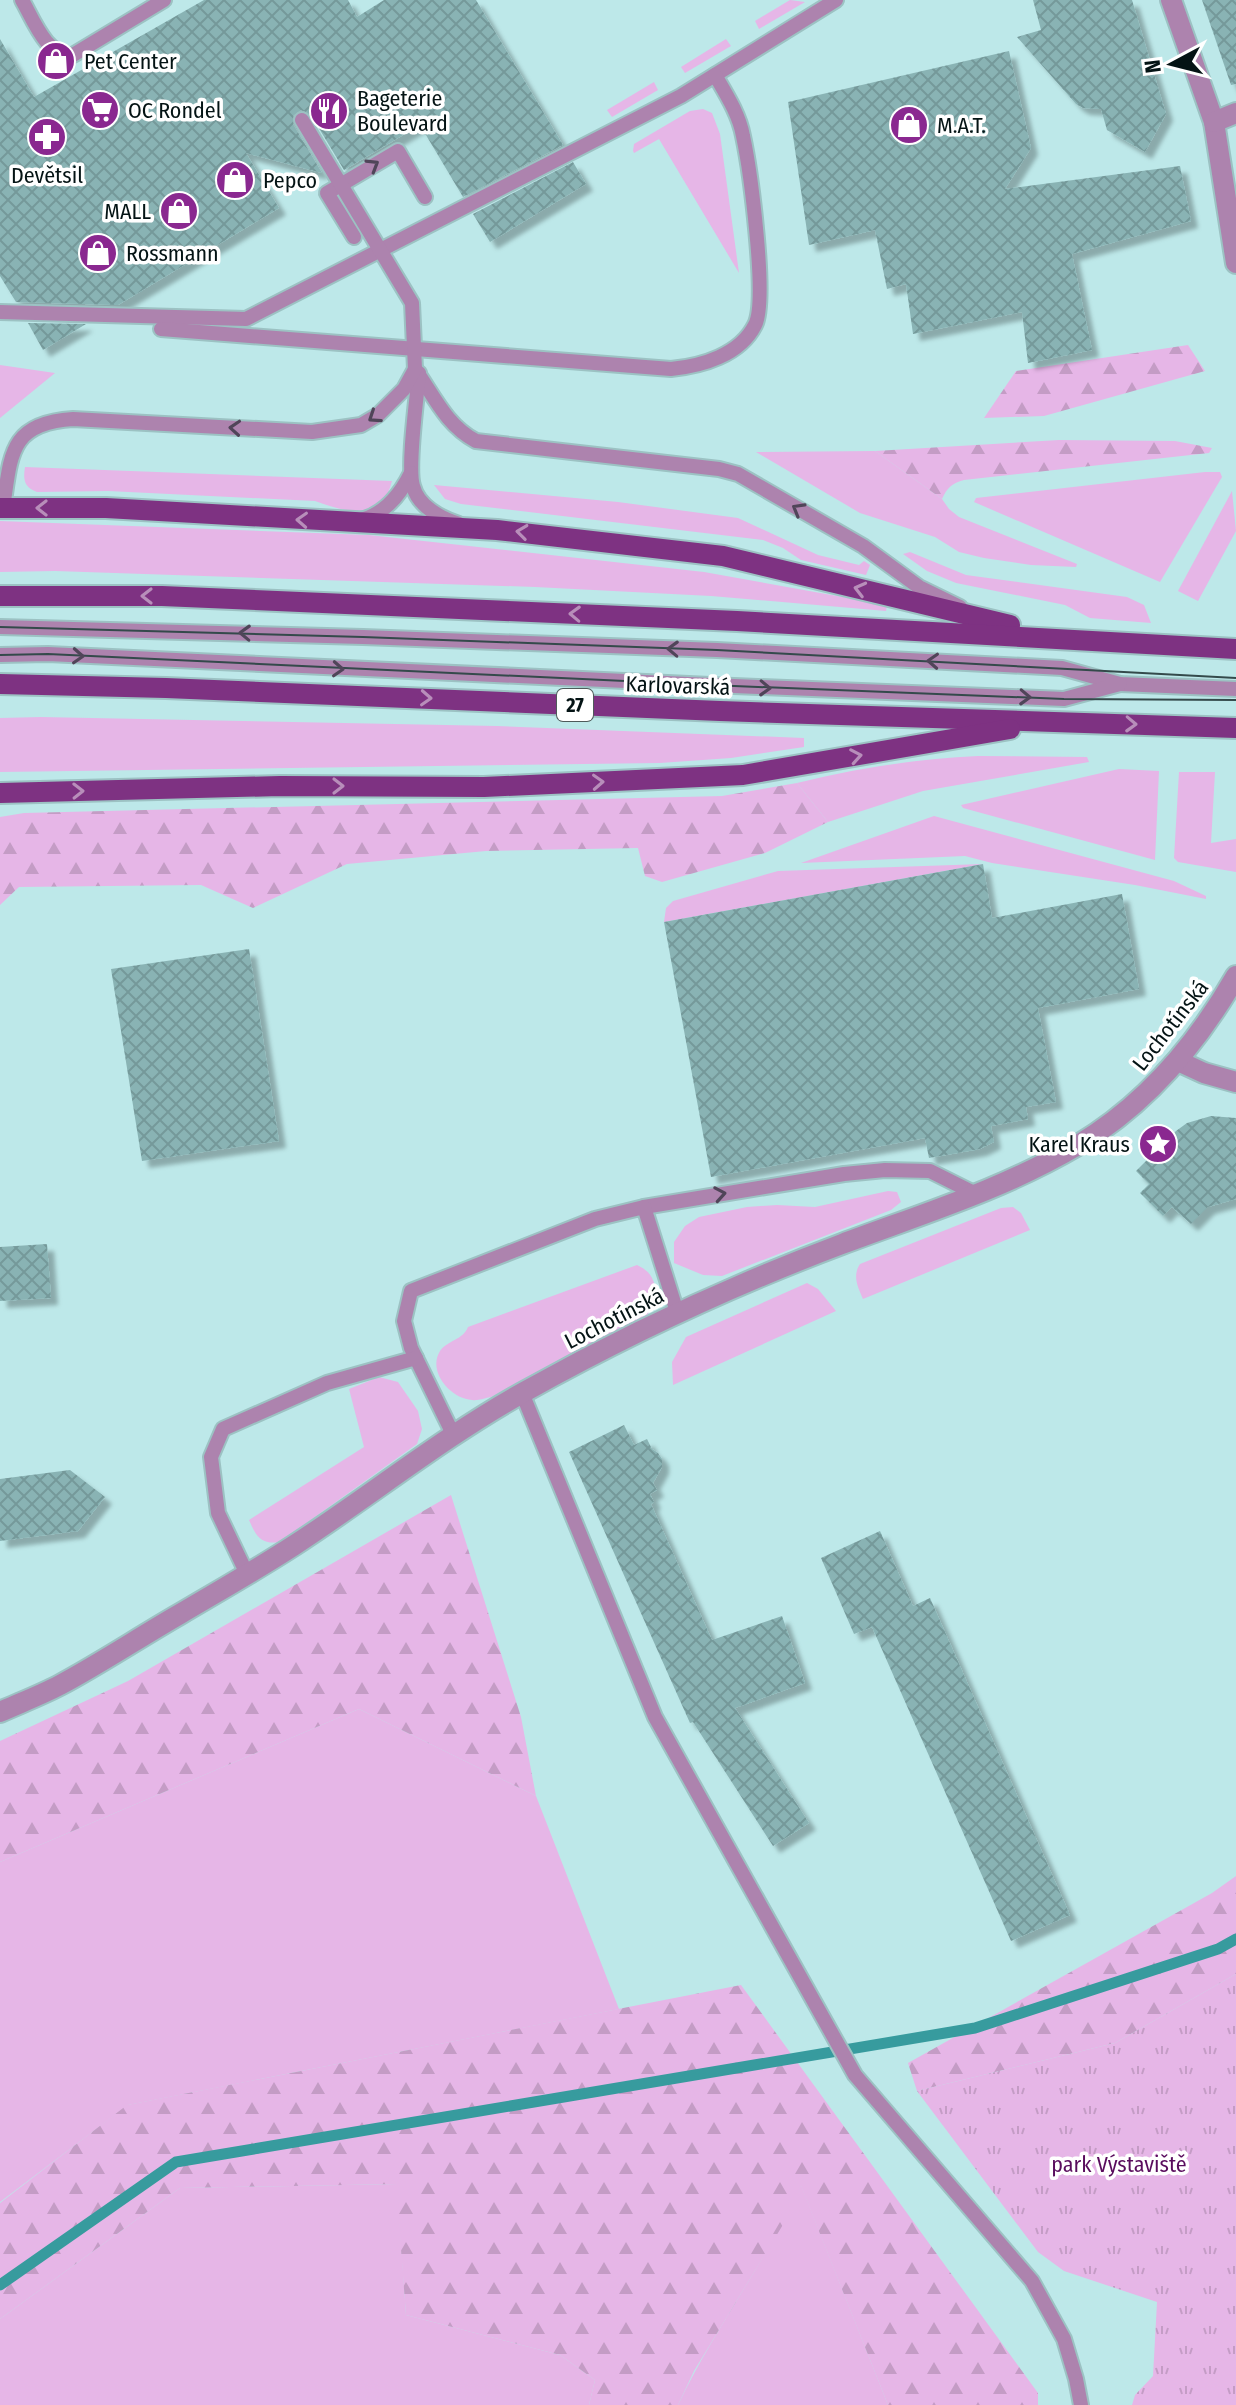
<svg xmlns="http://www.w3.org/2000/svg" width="1236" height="2405" viewBox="0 0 1236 2405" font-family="'Fira Sans Condensed',sans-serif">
<defs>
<pattern id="forest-firs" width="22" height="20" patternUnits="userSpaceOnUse" patternTransform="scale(2)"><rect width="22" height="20" fill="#e6b6e7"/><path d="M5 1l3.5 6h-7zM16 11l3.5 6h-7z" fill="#c49cc5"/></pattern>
<pattern id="park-tufts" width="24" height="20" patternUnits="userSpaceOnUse" patternTransform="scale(2)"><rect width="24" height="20" fill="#e6b6e7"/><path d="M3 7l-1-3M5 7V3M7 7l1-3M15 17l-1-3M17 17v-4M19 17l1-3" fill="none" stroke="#c49cc5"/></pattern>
<pattern id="building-cross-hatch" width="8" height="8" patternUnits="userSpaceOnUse" patternTransform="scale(2)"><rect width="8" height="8" fill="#89b3b4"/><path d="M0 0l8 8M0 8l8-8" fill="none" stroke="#75999a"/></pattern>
<filter id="shadow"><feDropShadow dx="7" dy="7" stdDeviation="2" flood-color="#0004"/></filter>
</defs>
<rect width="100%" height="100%" fill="#bde8e9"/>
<g fill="#e6b6e7">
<polygon points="790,0 805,2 759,29 755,21"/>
<polygon points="726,39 731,46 685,73 681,67"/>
<polygon points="654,82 658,90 612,117 607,110"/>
<polygon points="703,109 712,113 720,134 739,273 659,139 634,153 633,151 634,144 690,111"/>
<polygon points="0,365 55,373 0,418"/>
<polygon points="875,451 942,499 949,509 959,517 1077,564 1076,567 1031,565 984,558 959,552 935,537 860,513 756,452"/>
<path d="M25 467 392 481C382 523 346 512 315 501L108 491 37 492C24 487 23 480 25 467Z"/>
<polygon points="1205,472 1220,472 1222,477 1160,582 974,502 976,498"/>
<polygon points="434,485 618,502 738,518 818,555 859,565 864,561 870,565 866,575 801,560 783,548 763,540 461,504 445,499"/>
<polygon points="1232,491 1236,531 1198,601 1178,591"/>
<polygon points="0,521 369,535 704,572 887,605 886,611 711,596 535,587 55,571 0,572"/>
<polygon points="910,552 966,575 1127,597 1144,605 1151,623 1090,618 1065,605 956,583 927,571 903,554"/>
<polygon points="41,717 497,726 804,738 804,747 731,758 660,763 0,772 0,718"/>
<path d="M978 756 1087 757 1089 762 923 791 828 822 797 783C857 768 916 759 978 756Z"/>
<polygon points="1119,769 1159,771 1155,860 963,808 961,805"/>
<polygon points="1179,772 1215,772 1211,843 1236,839 1236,872 1178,862 1174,858"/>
<polygon points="934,816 1174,881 1206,896 1206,899 1135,885 992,863 965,856 801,863"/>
<polygon points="983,864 664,922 666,908 673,901 778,871"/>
<polygon points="888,1191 897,1192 901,1202 891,1210 722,1276 703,1275 674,1263 674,1242 685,1226 699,1217 747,1207 777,1205 815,1207"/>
<path d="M1013 1207 1021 1213 1030 1230 863 1299C858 1287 852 1276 860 1264L1001 1208Z"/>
<path d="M637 1265C652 1272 654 1280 657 1295L648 1314 491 1397C485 1398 478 1401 472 1400 451 1399 427 1372 440 1351 448 1340 463 1340 468 1327Z"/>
<polygon points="807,1283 818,1289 836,1311 673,1385 672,1362 686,1337"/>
<path d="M379 1377 398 1382 418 1411 422 1429 417 1444 280 1542C261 1545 256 1536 249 1520L364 1447 349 1389Z"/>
<polygon points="359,1709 536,1796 619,2009 128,2105 0,2202 0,1862"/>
<polygon points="397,2184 406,2315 560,2355 595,2380 589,2405 0,2405 0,2319 180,2188"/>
<path d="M801 2185 888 2405H678C714 2329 766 2262 801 2185Z"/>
</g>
<g fill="url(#forest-firs)">
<polygon points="1188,345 1205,371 1044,416 984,418 1016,371"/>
<path d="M1059 440 1175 441 1212 448 1209 453 964 480C952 483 947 488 942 499L875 451Z"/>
<polygon points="797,783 828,822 765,853 662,882 645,876 638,848 486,851 347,864 253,908 201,885 19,887 0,905 0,817 24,813 722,796"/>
<polygon points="451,1495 521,1717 536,1796 359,1709 0,1862 0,1741 128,1681"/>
<polygon points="1236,1876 1236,1974 1115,2043 917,2091 908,2063 1212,1893"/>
<polygon points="741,1985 1038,2393 1038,2405 888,2405 801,2186 784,2223 694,2371 678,2405 589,2405 595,2380 560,2355 406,2315 396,2184 180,2188 0,2319 0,2203 127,2105"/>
</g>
<polygon fill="url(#park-tufts)" points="1236,1974 1236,2405 1132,2405 1135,2395 1153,2376 1157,2302 1064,2271 1038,2252 917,2091 1115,2043"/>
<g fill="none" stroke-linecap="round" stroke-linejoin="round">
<polyline stroke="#379b9e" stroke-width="11" points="0,2285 176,2162 975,2028 1218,1949 1236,1939"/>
</g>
<g fill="url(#building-cross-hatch)" filter="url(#shadow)">
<polygon points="204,0 348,0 357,17 384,0 476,0 563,145 463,197 420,125 344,170 311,115 301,110 293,116 293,124 322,173 246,153 279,208 118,305 16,302 0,276 0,39 34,97"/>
<polygon points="1033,0 1132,0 1166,114 1145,152 1107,130 1101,109 1083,108 1076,104 1017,37 1041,30"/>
<polygon points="1202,0 1236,0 1236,84 1231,85"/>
<polygon points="1009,51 1031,148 1005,189 1180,166 1191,221 1072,254 1092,350 1028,363 1022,312 913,334 906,284 887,289 875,230 809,245 788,102"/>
<polygon points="573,162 586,184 490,242 473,214"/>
<polygon points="28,323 86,324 43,350"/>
<polygon points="983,864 992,918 1122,894 1139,989 1038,1008 1056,1102 1026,1107 1028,1119 991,1126 994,1142 980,1149 929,1158 925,1138 711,1177 664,922"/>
<polygon points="249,949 279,1141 142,1161 111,969"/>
<polygon points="1211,1116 1236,1118 1236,1199 1208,1207 1191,1224 1172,1207 1163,1216 1140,1193 1149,1184 1136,1171 1176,1131 1187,1123"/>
<polygon points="47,1244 51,1298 0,1301 0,1247"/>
<polygon points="624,1425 634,1445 647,1439 652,1449 658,1453 662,1459 662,1467 653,1483 657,1490 650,1494 654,1502 651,1504 712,1640 782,1616 805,1683 735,1708 809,1823 773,1846 693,1722 690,1723 569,1452"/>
<polygon points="70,1470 105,1497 78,1531 0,1541 0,1479"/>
<polygon points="880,1531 913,1606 930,1598 1070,1915 1011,1941 872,1627 854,1634 821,1558"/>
</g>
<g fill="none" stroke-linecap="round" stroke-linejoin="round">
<defs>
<g id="service">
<path d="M22 0C33 19 47 58 73 55L164 0"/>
<polyline points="354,237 327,193 398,151 425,197"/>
<polyline points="0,312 246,319 681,96 836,0"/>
<path d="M161 329 671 369C702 366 740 355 755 325 768 300 750 169 743 136 739 114 726 94 715 75"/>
<path d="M415 369C434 396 446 425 476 441L719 469 738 474 863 546 919 587 960 607"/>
<path d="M419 373C417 397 407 467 413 486 418 506 440 518 459 524"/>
<path d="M3 508C11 455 9 423 73 419L312 432 361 425 378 415 404 389 415 369 412 303 302 120"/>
<path d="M361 520C385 514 400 495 411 473"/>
<polyline points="0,627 363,637 717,650 1062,668 1120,684 1236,689"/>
<polyline points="0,655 48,654 710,685 1064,699 1120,684"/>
<polyline points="644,1207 844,1174 885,1170 930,1171 976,1194"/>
<polyline points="522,1393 655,1717 855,2075 1032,2281 1064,2339 1076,2379 1081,2405"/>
<polyline points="454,1436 411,1348 404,1321 411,1291 595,1219 644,1207 677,1312"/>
<polyline points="247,1574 218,1513 211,1457 223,1429 327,1383 416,1358"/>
</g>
<g id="minor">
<polyline points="1171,0 1214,122 1236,263"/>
<polyline points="1214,122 1236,113"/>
<polyline points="1178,1061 1204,1073 1236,1082"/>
<path d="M0 1712C20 1703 41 1695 60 1685 101 1663 140 1637 180 1614 217 1592 256 1570 293 1546 370 1496 443 1437 524 1392 626 1335 733 1285 842 1244 922 1214 1004 1189 1078 1145 1145 1105 1197 1044 1236 976"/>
</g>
<g id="primary">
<polyline points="0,508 106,508 497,530 723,556 1010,625"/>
<polyline points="0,596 162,596 737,621 1236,649"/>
<polyline points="0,684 166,688 720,711 1236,728"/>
<polyline points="0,793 280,786 484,787 743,775 1010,729"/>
</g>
</defs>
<use href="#service" stroke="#9cc2c3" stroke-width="18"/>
<use href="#minor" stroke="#9cc2c3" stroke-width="24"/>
<use href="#primary" stroke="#9cc2c3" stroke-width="24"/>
<use href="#service" stroke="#ad83ae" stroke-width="14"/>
<use href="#minor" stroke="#ad83ae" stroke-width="20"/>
<use href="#primary" stroke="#7e3282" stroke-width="20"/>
<g stroke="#344a4b" stroke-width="2">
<polyline points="0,627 363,637 717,650 1236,678"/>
<polyline points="0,655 48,654 710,685 1064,699 1236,700"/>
</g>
</g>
<defs><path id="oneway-chevron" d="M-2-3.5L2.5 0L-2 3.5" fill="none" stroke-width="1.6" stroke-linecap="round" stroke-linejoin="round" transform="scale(2)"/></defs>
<g stroke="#504559">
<use href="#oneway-chevron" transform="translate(373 165) rotate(-31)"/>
<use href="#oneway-chevron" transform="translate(374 417) rotate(146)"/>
<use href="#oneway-chevron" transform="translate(235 428) rotate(-176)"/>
<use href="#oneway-chevron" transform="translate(798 509) rotate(-150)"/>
<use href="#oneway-chevron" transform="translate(245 633) rotate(-178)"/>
<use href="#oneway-chevron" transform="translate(673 649) rotate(-178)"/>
<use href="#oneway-chevron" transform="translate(78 656) rotate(3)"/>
<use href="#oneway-chevron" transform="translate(933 661) rotate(-177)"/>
<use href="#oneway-chevron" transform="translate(338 669) rotate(3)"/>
<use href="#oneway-chevron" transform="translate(765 688) rotate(2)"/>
<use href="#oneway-chevron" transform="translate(1025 697) rotate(2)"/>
<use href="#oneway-chevron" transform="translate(720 1194) rotate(-10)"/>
</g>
<g stroke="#b88eba">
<use href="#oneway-chevron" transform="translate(42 508) rotate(-180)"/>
<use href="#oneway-chevron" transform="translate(302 520) rotate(-177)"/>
<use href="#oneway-chevron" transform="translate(522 532) rotate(-173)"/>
<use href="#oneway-chevron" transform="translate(860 589) rotate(-166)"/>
<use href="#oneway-chevron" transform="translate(147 596) rotate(-180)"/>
<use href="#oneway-chevron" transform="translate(575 614) rotate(-178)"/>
<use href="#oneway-chevron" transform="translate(426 698) rotate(3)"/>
<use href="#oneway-chevron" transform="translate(1131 724) rotate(2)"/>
<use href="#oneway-chevron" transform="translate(856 756) rotate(-10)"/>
<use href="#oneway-chevron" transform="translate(598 782) rotate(-3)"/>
<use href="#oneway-chevron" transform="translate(338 786)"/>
<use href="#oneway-chevron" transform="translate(78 791) rotate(-1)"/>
</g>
<defs>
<symbol id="shop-disc" viewBox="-11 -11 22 22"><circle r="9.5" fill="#8a2890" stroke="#fff"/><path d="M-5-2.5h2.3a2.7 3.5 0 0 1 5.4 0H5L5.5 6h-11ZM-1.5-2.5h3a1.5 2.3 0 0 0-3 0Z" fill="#fff"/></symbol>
<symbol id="supermarket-disc" viewBox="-11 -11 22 22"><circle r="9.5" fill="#8a2890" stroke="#fff"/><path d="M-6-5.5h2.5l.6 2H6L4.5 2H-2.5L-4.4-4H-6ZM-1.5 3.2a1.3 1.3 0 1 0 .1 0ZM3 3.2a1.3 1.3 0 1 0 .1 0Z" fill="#fff"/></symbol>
<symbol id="restaurant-disc" viewBox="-11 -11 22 22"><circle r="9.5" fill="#8a2890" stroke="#fff"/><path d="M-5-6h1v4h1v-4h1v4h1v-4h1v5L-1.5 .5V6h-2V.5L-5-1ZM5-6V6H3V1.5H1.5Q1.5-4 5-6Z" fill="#fff"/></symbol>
<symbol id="pharmacy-disc" viewBox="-11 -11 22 22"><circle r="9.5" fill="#8a2890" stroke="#fff"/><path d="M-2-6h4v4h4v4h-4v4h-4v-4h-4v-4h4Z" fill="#fff"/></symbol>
<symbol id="sight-disc" viewBox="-11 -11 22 22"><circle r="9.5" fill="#8a2890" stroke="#fff"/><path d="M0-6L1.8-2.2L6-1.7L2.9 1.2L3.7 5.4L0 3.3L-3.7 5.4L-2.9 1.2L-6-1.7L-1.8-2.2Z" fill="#fff"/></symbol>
</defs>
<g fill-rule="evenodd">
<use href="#shop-disc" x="34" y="39" width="44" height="44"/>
<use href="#supermarket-disc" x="78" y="88" width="44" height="44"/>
<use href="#restaurant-disc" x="307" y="89" width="44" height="44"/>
<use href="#shop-disc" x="887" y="103" width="44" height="44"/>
<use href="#pharmacy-disc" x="25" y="115" width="44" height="44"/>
<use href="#shop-disc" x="213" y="158" width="44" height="44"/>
<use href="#shop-disc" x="157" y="189" width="44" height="44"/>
<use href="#shop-disc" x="76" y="231" width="44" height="44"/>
<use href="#sight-disc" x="1136" y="1122" width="44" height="44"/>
</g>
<g text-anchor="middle" stroke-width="7" stroke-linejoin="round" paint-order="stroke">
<rect fill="#fff" stroke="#4f5a5a" stroke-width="2" x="557" y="689" width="36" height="32" rx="6"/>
<g font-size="20" font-weight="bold" fill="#041314">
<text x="575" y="712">27</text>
</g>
<g font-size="22" fill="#041314" stroke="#fff" text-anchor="start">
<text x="84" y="69">Pet Center</text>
<text x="357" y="106">Bageterie<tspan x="357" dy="25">Boulevard</tspan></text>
<text x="128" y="118">OC Rondel</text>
<text x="937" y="133">M.A.T.</text>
<text x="47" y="183" text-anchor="middle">Devětsil</text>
<text x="263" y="188">Pepco</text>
<text x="151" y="219" text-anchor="end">MALL</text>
<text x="126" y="261">Rossmann</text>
<text x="1130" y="1152" text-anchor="end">Karel Kraus</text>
</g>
<g font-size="22" fill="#041314" stroke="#fff">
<text transform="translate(678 685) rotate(2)" y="8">Karlovarská</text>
<text transform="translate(1170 1025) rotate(-52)" y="8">Lochotínská</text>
<text transform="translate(614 1318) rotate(-27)" y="8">Lochotínská</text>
</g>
<g font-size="22" fill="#590c5d" stroke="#fff">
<text x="1119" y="2172">park Výstaviště</text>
</g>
</g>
<g transform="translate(1172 64) rotate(263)" stroke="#ffffff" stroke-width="6" paint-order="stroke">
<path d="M0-6L14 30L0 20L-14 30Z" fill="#041314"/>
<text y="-12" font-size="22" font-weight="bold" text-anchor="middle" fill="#041314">N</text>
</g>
</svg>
